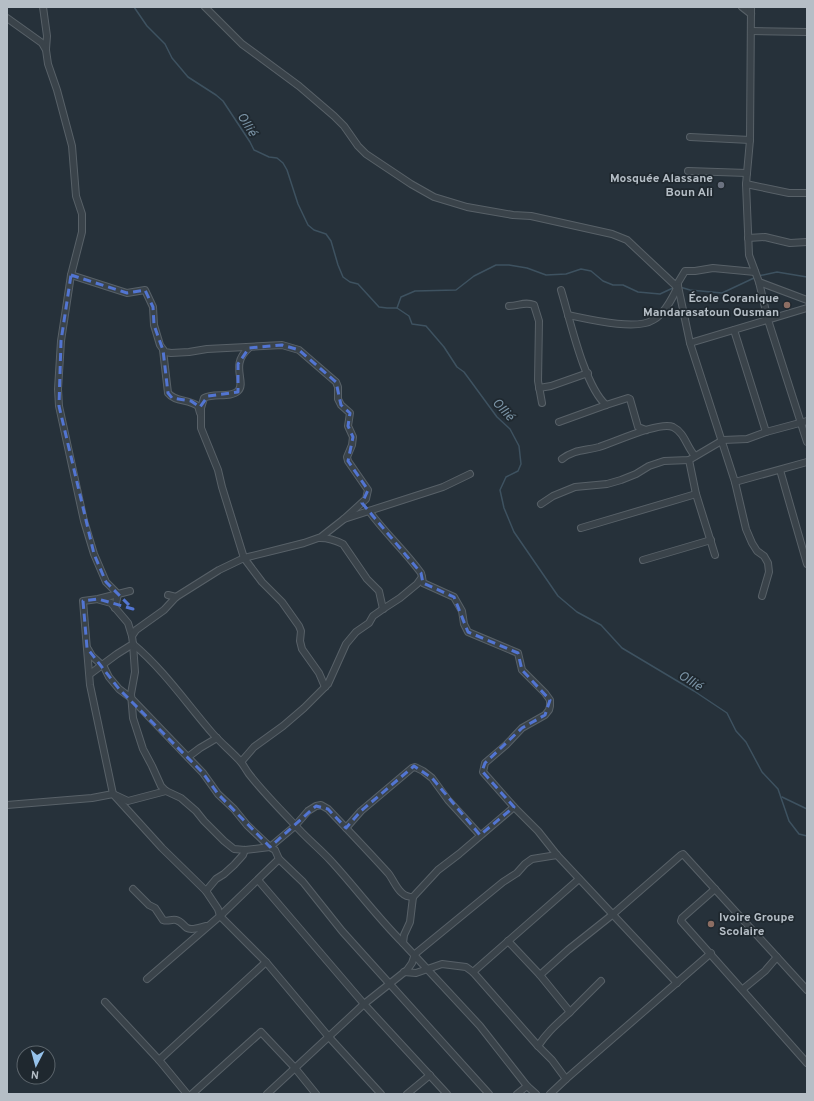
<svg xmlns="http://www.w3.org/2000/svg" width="814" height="1101" viewBox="0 0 814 1101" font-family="Overpass,sans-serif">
<rect width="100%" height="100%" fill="#26313a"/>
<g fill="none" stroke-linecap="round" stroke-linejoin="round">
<g stroke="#3e5260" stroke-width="1.5">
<polyline points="134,7 147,26 165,44 172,58 188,77 216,95 223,101 250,142 254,150 269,157 277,158 283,163 287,170 298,204 308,225 314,230 326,234 331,241 338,265 343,277 350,282 358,284 379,307 387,308 397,308 409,316 412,324 426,326 444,347 457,367 464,372 497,417 510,429 519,446 521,464 518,471 506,477 500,490 504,508 514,532 558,596 577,612 601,625 622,648 694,691 727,713 736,731 746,742 762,772 778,789 789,821 799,834 807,836"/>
<polyline points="758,276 777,272 807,277"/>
<polyline points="680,287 690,290 722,293 754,278"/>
<polyline points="397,308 401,297 415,291 456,290 474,276 496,265 509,265 527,268 546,275 566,274 581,269 591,271 603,281 613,285 623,285 638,292 660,294 675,287"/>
<polyline points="782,797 807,809"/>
</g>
<defs>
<g id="minor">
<polyline points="43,7 47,36 46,49"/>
<polyline points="205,7 242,44 299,86 334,116 344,126 358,146 366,154 411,184 434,197 467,207 513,215 531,216 612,234 627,240 676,286 685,271 695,271 713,268 755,272"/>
<polyline points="742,7 751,14"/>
<polyline points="751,7 750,140 746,184 749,255 759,282 768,320 807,442"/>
<polyline points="7,18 42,43 46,50 48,64 57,90 72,146 76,196 82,214 82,232 71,275 61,341 58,389 59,406 84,521 94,554 106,582 118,594 115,608"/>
<polyline points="751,31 807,32"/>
<polyline points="690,137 750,140"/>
<polyline points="688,171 747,173"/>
<polyline points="746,184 789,193 807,193"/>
<polyline points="748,238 765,237 790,243 807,242"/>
<polyline points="71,275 127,293 145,290 153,307 154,325 160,345 165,352 171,353 189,352 207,349 282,345 299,350 336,382 338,387 338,399 341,405 350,413 348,426 353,437 352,445 347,457 348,461 368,490 366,499 344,519"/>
<polyline points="759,282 807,300"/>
<polyline points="676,286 678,286 690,343 735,482 746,529 752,543 757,551 764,556 768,563 769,572 762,596"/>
<path d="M561 290C570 319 584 385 606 405"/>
<path d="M509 306C519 306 525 301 534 305L539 321 538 381 542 403"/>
<path d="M568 315C588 319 636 331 653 320 665 314 673 297 678 286"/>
<polyline points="734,330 766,432"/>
<polyline points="690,343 807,308"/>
<path d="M249 348C229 365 247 382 238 391 231 398 213 393 204 398L201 408V428L218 470 222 487 244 558 262 582 282 602 299 626 301 631 300 641 302 649 319 673 325 687"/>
<path d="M163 350 168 393C175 402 188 399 198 406L200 413"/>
<polyline points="539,388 551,386 588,373"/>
<polyline points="559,422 606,405 628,398 630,399 638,427 646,430"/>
<path d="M562 459C575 449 585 451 599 447 615 442 660 421 673 427 685 433 686 446 695 456"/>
<polyline points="689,460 696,494 715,555"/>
<polyline points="780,470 807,564"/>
<polyline points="735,482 807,462"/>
<polyline points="541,504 553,496 575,487 607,484 621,480 636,474 649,466 664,461 689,460 723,440 747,439 766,432 807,421"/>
<polyline points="581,528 696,494"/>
<path d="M320 538C329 538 335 540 343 544L367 579 379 591 383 609"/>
<polyline points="643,560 711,540"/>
<polyline points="422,577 423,583 454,597 462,611 464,624 468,632 518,653 522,670 545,693 550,700 550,706 549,710 545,715 522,728 506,745 485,763 483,772 514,807 538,831 557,855 677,983"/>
<polyline points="130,591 98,599 83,601 90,685 113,794 162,848 206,891 218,909 220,916 266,962 328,1036 381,1094"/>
<polyline points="168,595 176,597"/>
<polyline points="100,600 111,603 128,623 132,636"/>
<path d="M133 644 135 672 131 694 133 718 143 749 152 766 161 786 166 791 181 798 196 811 204 821 224 841 234 849 245 850 270 847 295 826 308 811 316 806 321 805 328 809C348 830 368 851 388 873 393 879 396 888 402 893 405 896 409 897 413 897"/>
<path d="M133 644C164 670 187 704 213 734 222 744 232 752 241 762 244 766 246 770 249 774 263 792 279 808 294 824 305 837 319 848 331 861 355 887 377 917 403 943"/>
<polyline points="88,649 92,656 104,667 109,677 119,689 131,698 203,773 218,794 234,809 247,825 270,847 275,850 279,859 303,882 342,931 489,1094"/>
<polyline points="90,674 117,654 133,644 132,636 136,630 164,610 176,597 219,570 244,558 304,543 321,537 344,519 443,487 470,474"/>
<polyline points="188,757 200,748 217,738"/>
<path d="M241 762 254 747 283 726 304 708 328 684 346 644 356 632 369 623 373 616 383 609 400 598 417 584 422 577 421 573C405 551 385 533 369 511"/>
<polyline points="7,805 92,798 113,794 128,801 166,791"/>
<polyline points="514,807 459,854 438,870 413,897 410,922 404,935 403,943 480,1026 527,1086 536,1094"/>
<polyline points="346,828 361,811 412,768 415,767 423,771 432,778 448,800 480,835"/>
<polyline points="258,880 364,1004 447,1094"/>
<path d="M133 889 149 905 155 908 163 920C168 922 171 919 176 920 181 921 183 925 187 928 192 931 201 927 206 926"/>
<polyline points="715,889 682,918 681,921 807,1063"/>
<polyline points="206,891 216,879 224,874 234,865 243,855 245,850"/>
<polyline points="508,941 540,975 568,950 612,915 681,855 683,854 807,990"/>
<polyline points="404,972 416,973 442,964 466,967 473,972 538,1046"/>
<polyline points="473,972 579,879"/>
<polyline points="540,975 570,1012"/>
<polyline points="147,979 220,916 279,859"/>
<polyline points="743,989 765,971 777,957"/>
<polyline points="105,1002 159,1060 187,1094"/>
<polyline points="159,1060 266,962"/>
<path d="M566 1079 552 1060 538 1046C548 1031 557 1024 570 1012 580 1002 591 991 601 981"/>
<polyline points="192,1094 261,1032 295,1068 316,1094"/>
<polyline points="267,1094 364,1004 407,970 412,963 415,954 503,882 517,873 525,864 532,859 557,855"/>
<polyline points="407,1094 430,1075"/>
<polyline points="517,1094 527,1086"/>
<polyline points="550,1094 566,1079 711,953"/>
</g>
</defs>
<use href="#minor" stroke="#586168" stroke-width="8"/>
<use href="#minor" stroke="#3a434a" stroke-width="6"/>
</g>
<path fill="none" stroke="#5275d2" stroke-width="3" stroke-dasharray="8 5" stroke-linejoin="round" d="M71 275 127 293 145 290 153 307 154 325 163 350 168 393 172 398 191 401 200 407 208 396 238 392V364L249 348 282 345 299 350 336 382 341 405 350 413 348 426 353 437 348 461 368 490 362 503 421 573 423 583 454 597 468 632 518 653 522 670 550 700 545 715 522 728 485 763 482 771 514 807 480 835 432 778 414 766 361 811 346 828 328 809 316 806 270 847 218 794 203 773 119 689 87 648 83 601 98 599 133 609 106 582 94 554 59 406 61 341Z"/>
<circle fill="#6b7280" stroke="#1f282f" stroke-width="1.5" cx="721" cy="185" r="4"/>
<g fill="#8d6e63" stroke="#1f282f" stroke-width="1.5">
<circle cx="787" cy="305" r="4"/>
<circle cx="711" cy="924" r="4"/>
</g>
<g text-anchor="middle" stroke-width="3.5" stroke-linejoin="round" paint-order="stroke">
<g font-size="12" font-weight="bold" fill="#b5bec6" stroke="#1f282f" text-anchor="end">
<text x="713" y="182">Mosquée Alassane<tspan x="713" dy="14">Boun Ali</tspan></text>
<text x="779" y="302">École Coranique<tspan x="779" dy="14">Mandarasatoun Ousman</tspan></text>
<text x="719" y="921" text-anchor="start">Ivoire Groupe<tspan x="719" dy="14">Scolaire</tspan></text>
</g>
<g font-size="13" font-style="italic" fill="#7a93a5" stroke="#1f282f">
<text transform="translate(248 124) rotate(58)" y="5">Ollié</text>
<text transform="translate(504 409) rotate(47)" y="5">Ollié</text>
<text transform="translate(691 680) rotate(32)" y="5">Ollié</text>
</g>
</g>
<rect width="814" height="1101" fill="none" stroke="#b5bec6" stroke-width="16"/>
<g transform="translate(36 1065) rotate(186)"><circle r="19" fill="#1f282f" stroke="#5b646b"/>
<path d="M0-3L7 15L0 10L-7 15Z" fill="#96c2eb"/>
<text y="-6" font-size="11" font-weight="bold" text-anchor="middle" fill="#b5bec6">N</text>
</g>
</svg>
